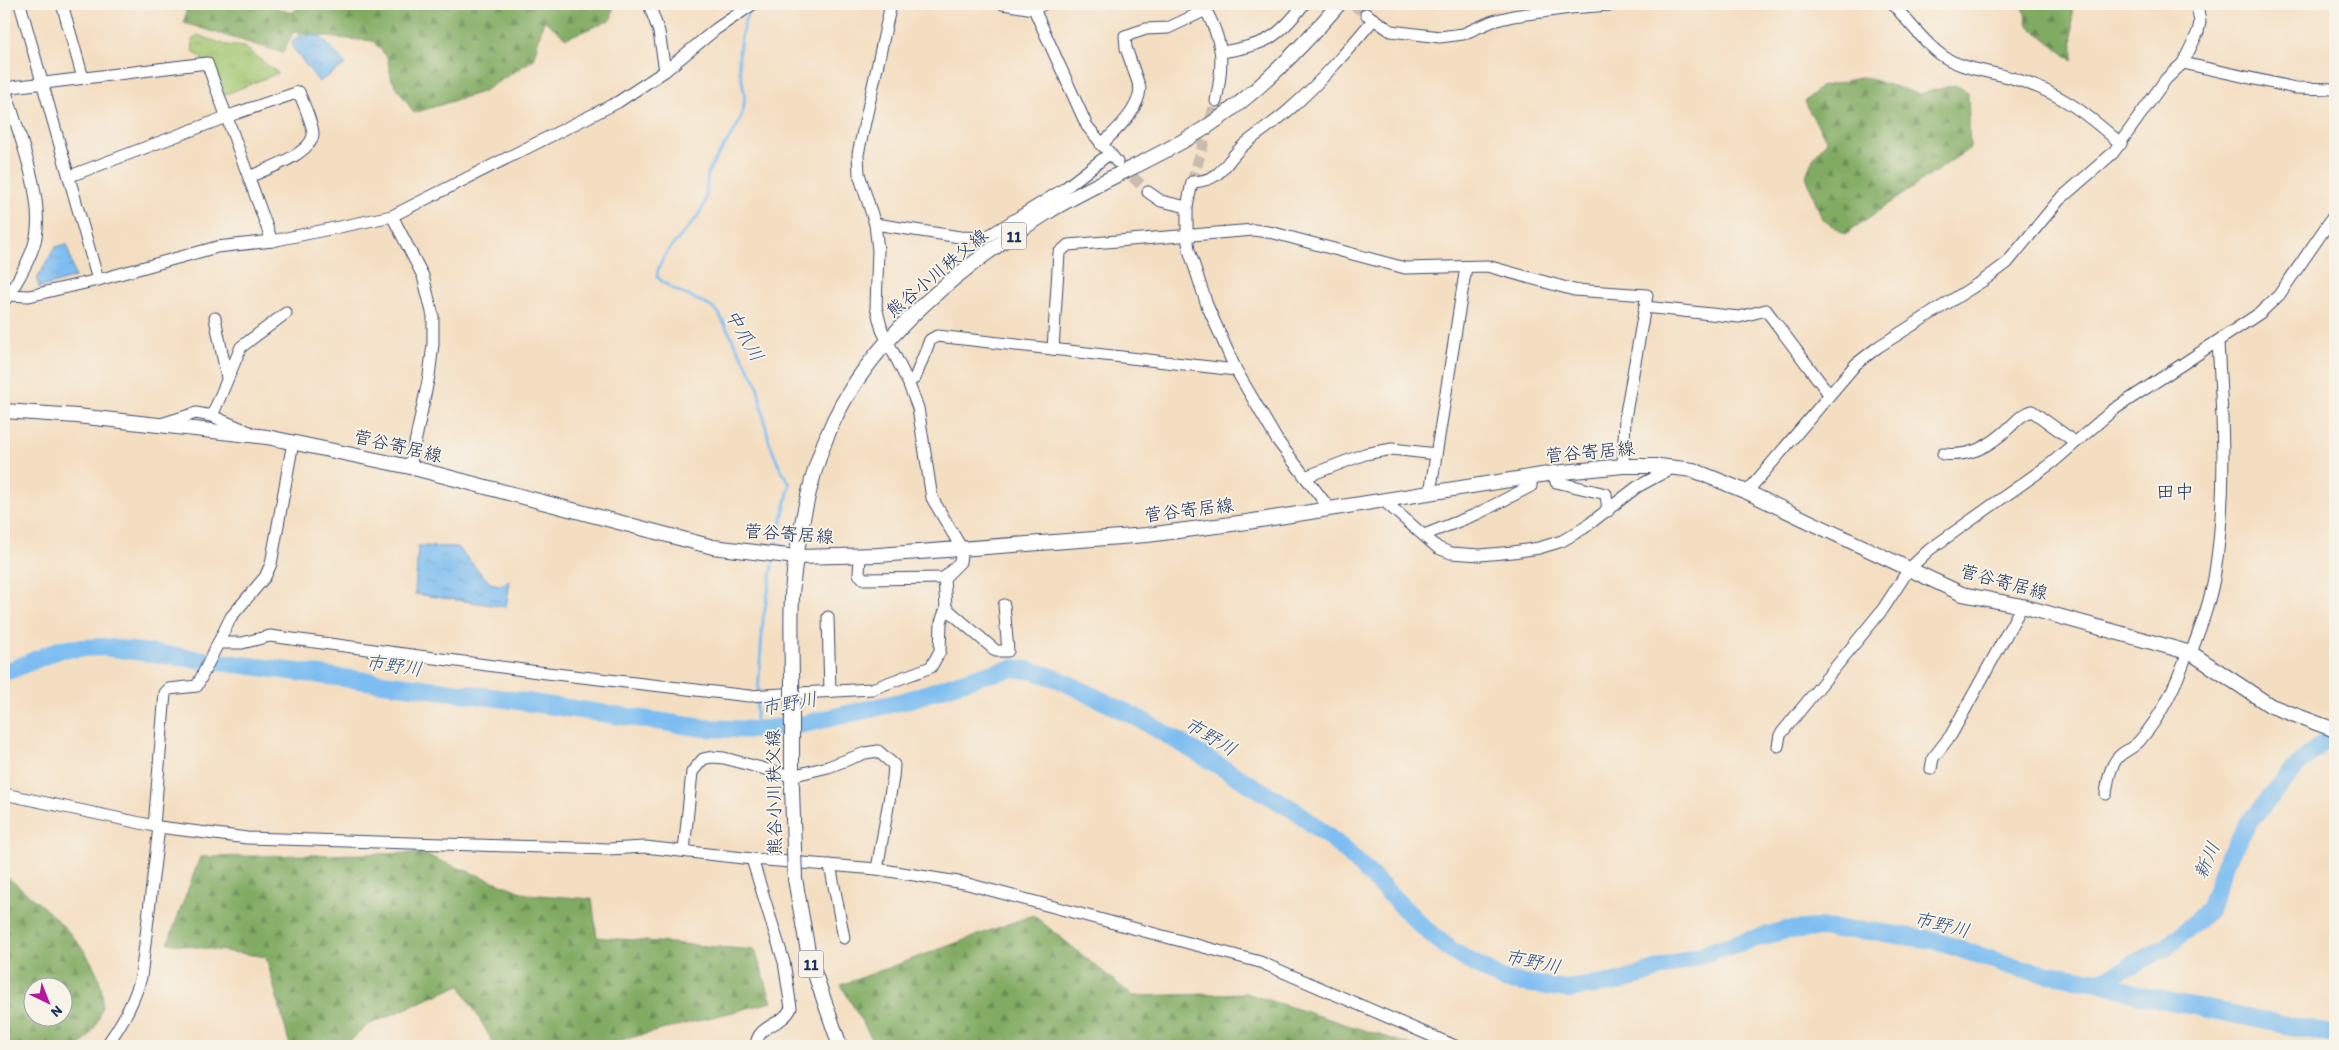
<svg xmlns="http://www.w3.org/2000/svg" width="2339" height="1050" viewBox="0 0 2339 1050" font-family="Itim,'Klee One',sans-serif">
<defs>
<pattern id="forest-firs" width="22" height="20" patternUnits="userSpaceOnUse" patternTransform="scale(1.25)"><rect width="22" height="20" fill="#81ab62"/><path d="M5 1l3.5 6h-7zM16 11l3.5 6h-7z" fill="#698c54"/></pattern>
<pattern id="park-tufts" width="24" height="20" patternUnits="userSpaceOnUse" patternTransform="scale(1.25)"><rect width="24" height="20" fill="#a2c670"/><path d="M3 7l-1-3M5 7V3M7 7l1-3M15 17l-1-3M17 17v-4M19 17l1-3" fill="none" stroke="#8baa63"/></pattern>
<pattern id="water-ripples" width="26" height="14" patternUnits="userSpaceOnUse" patternTransform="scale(1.25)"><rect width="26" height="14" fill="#7dbdf1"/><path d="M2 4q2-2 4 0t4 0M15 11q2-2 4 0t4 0" fill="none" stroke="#669ac6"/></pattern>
</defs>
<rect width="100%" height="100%" fill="#f7f3e8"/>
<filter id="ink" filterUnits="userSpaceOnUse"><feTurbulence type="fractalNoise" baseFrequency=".02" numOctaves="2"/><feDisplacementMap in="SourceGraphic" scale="10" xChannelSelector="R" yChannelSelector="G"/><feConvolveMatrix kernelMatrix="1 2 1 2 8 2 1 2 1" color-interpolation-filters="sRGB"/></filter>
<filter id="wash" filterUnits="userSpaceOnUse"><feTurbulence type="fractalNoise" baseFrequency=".0096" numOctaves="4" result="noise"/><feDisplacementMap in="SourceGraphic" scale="20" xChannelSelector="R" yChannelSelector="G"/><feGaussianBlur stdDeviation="1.12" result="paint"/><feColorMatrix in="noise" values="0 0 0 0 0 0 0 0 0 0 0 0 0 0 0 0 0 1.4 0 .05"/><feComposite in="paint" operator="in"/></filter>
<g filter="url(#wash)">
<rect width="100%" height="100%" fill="#f4dec1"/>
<g fill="url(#forest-firs)" stroke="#4e6d60" fill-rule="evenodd">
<polygon points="189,4 266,4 291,13 305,4 614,4 611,20 566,38 544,20 533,60 482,92 414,113 392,80 387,57 373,41 336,38 293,32 283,53 184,23 187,5"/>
<polygon points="2022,4 2072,4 2073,61 2028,25"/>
<polygon points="1863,77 1919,94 1955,85 1968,92 1970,148 1845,234 1822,219 1806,176 1813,158 1827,141 1804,102 1820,87"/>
<polygon points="420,853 527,894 592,899 597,937 755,950 772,1002 598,1046 495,1046 460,985 366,1026 345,1046 290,1046 266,957 168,943 200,857"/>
<path d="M4 876 11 880C48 911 125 969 96 1024 92 1032 87 1042 77 1046 67 1049 18 1046 4 1046ZM32 988H62V1018H32Z"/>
<polygon points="1033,915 1133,996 1246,993 1415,1046 876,1046 841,985"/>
</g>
<polygon fill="url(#park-tufts)" stroke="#5e7a67" points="197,35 226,45 244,47 278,73 224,95 201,58 193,51 192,40"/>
<g fill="url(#water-ripples)" stroke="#4c76a8">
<polygon points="300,35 320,36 346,64 319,82 293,48 292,42"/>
<polygon points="67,244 75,277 39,288 37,279 55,247"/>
<polygon points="418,546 457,547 490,583 500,585 510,581 506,607 415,594"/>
</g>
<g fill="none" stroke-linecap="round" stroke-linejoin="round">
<g stroke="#7dbdf1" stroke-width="3">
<path d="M748 12C742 29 738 45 739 64 740 77 747 91 744 105 740 132 719 148 709 171 705 181 708 195 704 205 694 229 657 252 657 277 674 294 700 297 718 312L757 384 769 441 778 464 790 484 775 551"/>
<polyline points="758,692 763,620 774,557"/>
<polyline points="755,730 757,699"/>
</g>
<g stroke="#7dbdf1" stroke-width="18">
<polyline points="4,671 11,670 61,649 103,647 491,697 704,728 755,730 795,726 904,701 980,676 1014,668 1033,671 1058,679 1140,719 1297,812 1345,850 1424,928 1452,951 1503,980 1567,989 1622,981 1728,946 1786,930 1818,928 1870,931 1933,940 2020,969 2099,982 2139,995 2335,1035"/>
<polyline points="2099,982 2167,947 2209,910 2226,861 2249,822 2298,765 2335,733"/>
</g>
</g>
</g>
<g filter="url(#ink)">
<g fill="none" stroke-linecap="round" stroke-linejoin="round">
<g stroke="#c9bbad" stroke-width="11" stroke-dasharray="11 5.5" stroke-linecap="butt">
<polyline points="1352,4 1366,14"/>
<polyline points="1121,165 1148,192"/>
<polyline points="1192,182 1216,101"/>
</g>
<defs>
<g id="minor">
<polyline points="20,4 98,280"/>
<polyline points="62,4 83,78"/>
<polyline points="649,4 659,32 665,71"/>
<polyline points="1003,4 1034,9 1044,4"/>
<path d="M1893 4C1906 19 1924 42 1940 54 1959 69 1989 71 2012 78 2059 92 2085 112 2121 144"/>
<path d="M1203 5C1224 42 1224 61 1216 101"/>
<polyline points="1034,9 1087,126 1117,162"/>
<polyline points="1366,14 1391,31 1440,37 1463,34 1493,21 1513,16 1570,8 1623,4"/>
<path d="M1222 52C1265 45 1277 39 1304 4"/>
<polyline points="2183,63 2295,88 2335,89"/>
<path d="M4 85C16 128 48 202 34 245 28 264 17 282 6 299"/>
<polyline points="4,88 207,63 272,241"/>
<path d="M1101 145C1116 130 1139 111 1140 88L1126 48 1125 36 1146 29 1168 28 1206 10"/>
<path d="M70 176 237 113 299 92C303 103 313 124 313 134 312 154 264 170 249 177"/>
<polyline points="1148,192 1161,201 1187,207"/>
<polyline points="392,216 423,276 433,316 433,344 429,376 410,467"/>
<polyline points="875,224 960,237 985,238 1064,189 1109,154"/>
<polyline points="4,289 8,295 29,296 98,280 217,247 272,241 392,216 618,102 665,71 716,29 753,4"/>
<polyline points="1645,307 1739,317 1766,310 1829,394"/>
<polyline points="215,318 227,378"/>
<polyline points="1053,349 1059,253 1068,245 1254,230 1274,233 1405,268 1487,266 1574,290 1647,295 1625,418 1623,466"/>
<polyline points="908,382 915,378 930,340 937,336 1236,370"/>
<polyline points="212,416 241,347 286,313"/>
<polyline points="161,424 196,413 212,416 252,433"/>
<path d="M1943 454C1971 457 1990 446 2010 427 2017 420 2022 414 2032 411L2075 442"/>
<polyline points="1554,473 1556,482 1606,494 1608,511"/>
<polyline points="1305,477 1365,454 1392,449 1436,454"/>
<polyline points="1747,492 1856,364 1878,347 1984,280 2007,263 2059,200 2113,153 2166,79 2183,63 2198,32 2200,22 2197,4"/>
<polyline points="1430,493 1466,267"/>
<polyline points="1383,500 1438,548 1451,553 1480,555 1513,552 1539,548 1562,541 1584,528 1637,487 1672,468"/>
<path d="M1329 508 1277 440 1236 370 1207 305 1189 250 1187 235V207L1192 182C1224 181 1224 161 1245 144 1259 132 1276 122 1290 109 1321 82 1347 51 1373 20"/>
<polyline points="1424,535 1477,514 1531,486 1531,477"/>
<polyline points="860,556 859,574 864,579 944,578"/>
<polyline points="946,608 996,651 1008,651 1004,605"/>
<polyline points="828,617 830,692"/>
<polyline points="218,643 242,643 270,636 538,672 749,696 872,689 931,667 940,651 941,622 946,608 944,578 960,562 962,549 932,498 918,408 908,382 882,330 876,307 878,250 875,224 859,174 858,154 891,4"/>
<path d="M2191 653C2201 626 2211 600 2215 572 2227 496 2223 419 2218 343"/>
<polyline points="1778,746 1780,735 1883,609 1909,569 1929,550 2053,462 2113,410 2260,313 2279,295 2335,214"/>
<polyline points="1931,769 1933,758 1951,735 2022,606"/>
<polyline points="4,794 159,827 247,838 609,849 645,847 752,859 877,869 964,883 1260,962 1455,1046"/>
<path d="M2106 794C2108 780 2110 762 2123 753 2129 749 2136 746 2141 739 2163 714 2177 683 2188 651"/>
<polyline points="154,826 165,693 169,689 197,686 231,617 265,577 271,564 293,442"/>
<polyline points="684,851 692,772 703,759 712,757 724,758 791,776 828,767 865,753 878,751 894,765 893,778 877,869"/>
<path d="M752 859 784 962 791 1008C783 1026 757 1024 756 1046"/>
<polyline points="830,865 844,938"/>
<path d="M106 1046C122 1024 134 1003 141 977L159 827"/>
</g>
<g id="major">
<polyline points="4,411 77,416 267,437 410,467 713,547 796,557 878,555 1147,535 1247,522 1554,473 1623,466 1659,466 1693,470 1747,492 1962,594 2022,606 2191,653 2271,706 2335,730"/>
<path d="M792 685C792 643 789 599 796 558 802 519 812 472 827 436 865 340 963 265 1048 212 1098 181 1155 160 1205 128 1256 95 1300 49 1339 4"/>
<polyline points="792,788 792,767"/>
<polyline points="795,879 809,957 840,1046"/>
</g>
</defs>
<use href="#minor" stroke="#3c496d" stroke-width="13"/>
<use href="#major" stroke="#3c496d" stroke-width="16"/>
<use href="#minor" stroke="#fff" stroke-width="11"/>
<use href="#major" stroke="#fff" stroke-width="14"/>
<defs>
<g id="major-bridge">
<polyline points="792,685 792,767"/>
<polyline points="792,788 795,879"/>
</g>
</defs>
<use href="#major-bridge" stroke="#3c496d" stroke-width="16" stroke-linecap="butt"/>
<use href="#major-bridge" stroke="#fff" stroke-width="14"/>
</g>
</g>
<g text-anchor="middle" stroke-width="4" stroke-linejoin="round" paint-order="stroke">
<g fill="#f7f3e8" stroke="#5d6a87" stroke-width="1">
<rect x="1001.5" y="222.5" width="25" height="27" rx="4"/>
<rect x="798.5" y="950.5" width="25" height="27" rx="4"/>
</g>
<g font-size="16" font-weight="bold" fill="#1b2f5e">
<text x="1014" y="242">11</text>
<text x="811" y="970">11</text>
</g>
<g font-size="18" fill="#1b2f5e" stroke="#f7f3e8">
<text transform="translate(937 273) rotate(-40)" y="6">熊谷小川秩父線</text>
<text transform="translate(398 446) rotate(13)" y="6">菅谷寄居線</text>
<text transform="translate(1590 452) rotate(-5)" y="6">菅谷寄居線</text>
<text transform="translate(1189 510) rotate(-7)" y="6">菅谷寄居線</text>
<text transform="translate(789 534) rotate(4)" y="6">菅谷寄居線</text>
<text transform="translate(2004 582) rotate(15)" y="6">菅谷寄居線</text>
<text transform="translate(774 792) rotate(-91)" y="6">熊谷小川秩父線</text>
</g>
<g font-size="19" font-style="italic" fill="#345283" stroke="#f7f3e8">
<text transform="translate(745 335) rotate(60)" y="7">中爪川</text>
<text transform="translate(394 665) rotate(8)" y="7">市野川</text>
<text transform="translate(789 703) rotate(-10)" y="7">市野川</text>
<text transform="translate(1211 736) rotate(31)" y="7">市野川</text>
<text transform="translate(2206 860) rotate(-66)" y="7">新川</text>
<text transform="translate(1942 924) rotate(14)" y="7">市野川</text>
<text transform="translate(1533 961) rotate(12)" y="7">市野川</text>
</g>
<g font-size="19" fill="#1b2f5e" stroke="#f7f3e8">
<text x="2175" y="498">田中</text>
</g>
</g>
<rect width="2339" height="1050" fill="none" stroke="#f7f3e8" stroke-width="20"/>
<g transform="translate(48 1002) rotate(137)"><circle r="24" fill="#f7f3e8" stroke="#9fa5b1"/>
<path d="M0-4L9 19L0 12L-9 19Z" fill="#b5179e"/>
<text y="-8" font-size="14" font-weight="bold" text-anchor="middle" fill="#1b2f5e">N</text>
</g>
</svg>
